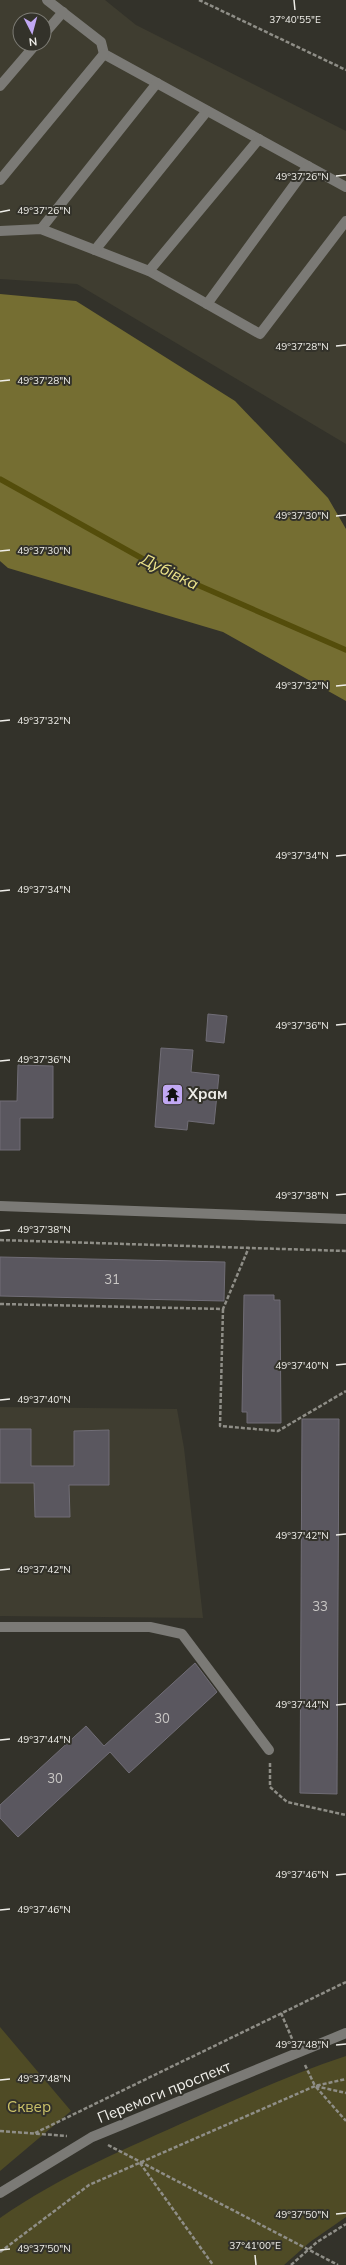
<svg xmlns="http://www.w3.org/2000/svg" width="346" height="2265" viewBox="0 0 346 2265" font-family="Mulish,sans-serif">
<rect width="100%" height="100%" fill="#33322a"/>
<g fill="#3f3d30" fill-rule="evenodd">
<path d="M0 0H105L136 25 346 131V444L77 284 0 279ZM20 20H44V44H20Z"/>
<polygon points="0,1407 177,1409 184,1448 203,1618 0,1616"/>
</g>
<g fill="#4f4b25">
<polygon points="0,2027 71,2111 0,2171"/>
<path d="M346 2056V2217L310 2242 284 2265H0V2218C60 2176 127 2148 194 2118 244 2096 294 2073 346 2056Z"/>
</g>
<polygon fill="#756e32" points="0,294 76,301 235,401 328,498 346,529 346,701 223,632 8,568 0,561"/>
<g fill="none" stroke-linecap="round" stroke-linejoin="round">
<polyline stroke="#544d0b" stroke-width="5.5" points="0,479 161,569 346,650"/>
</g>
<g fill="#5a575f" stroke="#706d76">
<polygon points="208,1014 227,1016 224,1043 206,1041"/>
<polygon points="161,1048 193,1050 191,1072 219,1075 214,1124 188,1121 187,1130 155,1127"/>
<polygon points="18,1065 53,1066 53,1118 20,1118 20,1150 0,1150 0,1101 17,1101"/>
<polygon points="0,1257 225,1262 224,1301 0,1296"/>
<polygon points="244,1295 274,1295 274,1300 280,1300 281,1423 247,1423 247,1412 242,1412"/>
<polygon points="302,1419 339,1419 337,1794 300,1793"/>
<polygon points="0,1429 31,1429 31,1466 74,1466 74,1431 109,1430 109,1485 69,1485 70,1517 35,1517 34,1483 0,1483"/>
<polygon points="195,1663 217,1692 129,1773 110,1752 18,1837 0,1818 0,1805 86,1726 104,1746"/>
</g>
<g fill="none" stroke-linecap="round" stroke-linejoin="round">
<g stroke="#8f8e87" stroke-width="2.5" stroke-dasharray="4 2" stroke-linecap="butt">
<polyline points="199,0 346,70"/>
<polyline points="0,1240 346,1251"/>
<polyline points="0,1304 223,1309 249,1247"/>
<polyline points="223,1309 220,1426 278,1431 346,1391"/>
<polyline points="270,1763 270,1787 287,1802 346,1815"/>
<polyline points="281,2013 293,2041"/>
<polyline points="305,2065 315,2086 346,2093"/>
<polyline points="316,2087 346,2121"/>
<polyline points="0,2131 67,2136"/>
<polyline points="35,2133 346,1982"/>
<polyline points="108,2145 338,2265"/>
<polyline points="140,2163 213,2265"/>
<polyline points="0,2252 89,2185 315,2086 346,2079"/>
<polyline points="291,2265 317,2242 346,2224"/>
</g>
<g stroke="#7b7a76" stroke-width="10">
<polyline points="47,0 101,42 104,54 346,187"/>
<polyline points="44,34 63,12"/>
<polyline points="0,86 36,44"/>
<polyline points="0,180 104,54"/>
<polyline points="41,229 157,83"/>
<polyline points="0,231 41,229 149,271 260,334 346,221"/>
<polyline points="95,250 207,111"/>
<polyline points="149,271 259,139"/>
<polyline points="207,304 308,166"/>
<polyline points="0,1206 346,1219"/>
<polyline points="0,1627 150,1627 182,1634 269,1750"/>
<polyline points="0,2193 92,2137 346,2033"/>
</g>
</g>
<path fill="none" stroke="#efeee9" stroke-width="1.5" d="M294 0 295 10M336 176 346 175M0 212 10 210M336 346 346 345M0 381 10 380M336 516 346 515M0 551 10 550M336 686 346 685M0 721 10 720M336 856 346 855M0 891 10 890M336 1025 346 1024M0 1061 10 1060M336 1195 346 1194M0 1231 10 1230M336 1365 346 1364M0 1400 10 1399M336 1535 346 1534M0 1570 10 1569M336 1705 346 1704M0 1740 10 1739M336 1875 346 1874M0 1910 10 1909M336 2045 346 2044M0 2080 10 2079M336 2214 346 2213M0 2250 10 2249M255 2255 256 2265"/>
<defs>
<symbol id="temple-square" viewBox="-11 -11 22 22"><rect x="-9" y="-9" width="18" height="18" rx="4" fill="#c1a8f3" stroke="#33322a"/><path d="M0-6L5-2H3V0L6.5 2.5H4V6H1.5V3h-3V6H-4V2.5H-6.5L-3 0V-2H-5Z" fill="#111"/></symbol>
</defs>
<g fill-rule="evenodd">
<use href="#temple-square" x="160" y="1082" width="25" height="25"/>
</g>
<g text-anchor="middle" stroke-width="4" stroke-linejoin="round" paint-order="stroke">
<g font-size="13" fill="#cac8c6">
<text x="112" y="1284">31</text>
<text x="320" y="1611">33</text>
<text x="162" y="1723">30</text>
<text x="55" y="1783">30</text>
</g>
<g font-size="15" font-weight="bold" fill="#efeee9" stroke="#33322a" text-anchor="start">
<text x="188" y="1099">Храм</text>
</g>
<g font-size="15" fill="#efeee9" stroke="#33322a">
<text transform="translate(164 2092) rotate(-22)" y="5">Перемоги проспект</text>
</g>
<g font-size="15" fill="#cbc269" stroke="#33322a">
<text x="29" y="2112">Сквер</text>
</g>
<g font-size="16" font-style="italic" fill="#ede48a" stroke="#33322a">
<text transform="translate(170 571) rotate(26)" y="6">Дубівка</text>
</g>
</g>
<g font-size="10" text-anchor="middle" fill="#efeee9" stroke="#33322a" stroke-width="4" stroke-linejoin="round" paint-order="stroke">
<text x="295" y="23">37°40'55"E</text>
<text x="302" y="180">49°37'26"N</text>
<text x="44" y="214">49°37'26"N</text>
<text x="302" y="350">49°37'28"N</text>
<text x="44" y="384">49°37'28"N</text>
<text x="302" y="519">49°37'30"N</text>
<text x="44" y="554">49°37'30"N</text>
<text x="302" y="689">49°37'32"N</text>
<text x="44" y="724">49°37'32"N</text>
<text x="302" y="859">49°37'34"N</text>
<text x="44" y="893">49°37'34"N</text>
<text x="302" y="1029">49°37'36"N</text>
<text x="44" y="1063">49°37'36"N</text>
<text x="302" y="1199">49°37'38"N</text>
<text x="44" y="1233">49°37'38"N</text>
<text x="302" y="1369">49°37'40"N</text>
<text x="44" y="1403">49°37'40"N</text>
<text x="302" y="1539">49°37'42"N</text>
<text x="44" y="1573">49°37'42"N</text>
<text x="302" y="1708">49°37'44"N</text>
<text x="44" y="1743">49°37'44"N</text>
<text x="302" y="1878">49°37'46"N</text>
<text x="44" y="1913">49°37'46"N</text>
<text x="302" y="2048">49°37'48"N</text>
<text x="44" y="2082">49°37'48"N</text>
<text x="302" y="2218">49°37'50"N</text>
<text x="255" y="2249">37°41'00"E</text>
<text x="44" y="2252">49°37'50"N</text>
</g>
<g transform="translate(32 32) rotate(174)"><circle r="19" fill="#33322a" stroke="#7e7d76"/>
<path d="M0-3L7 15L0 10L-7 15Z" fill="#c1a8f3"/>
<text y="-6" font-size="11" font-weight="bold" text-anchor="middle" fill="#efeee9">N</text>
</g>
</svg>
